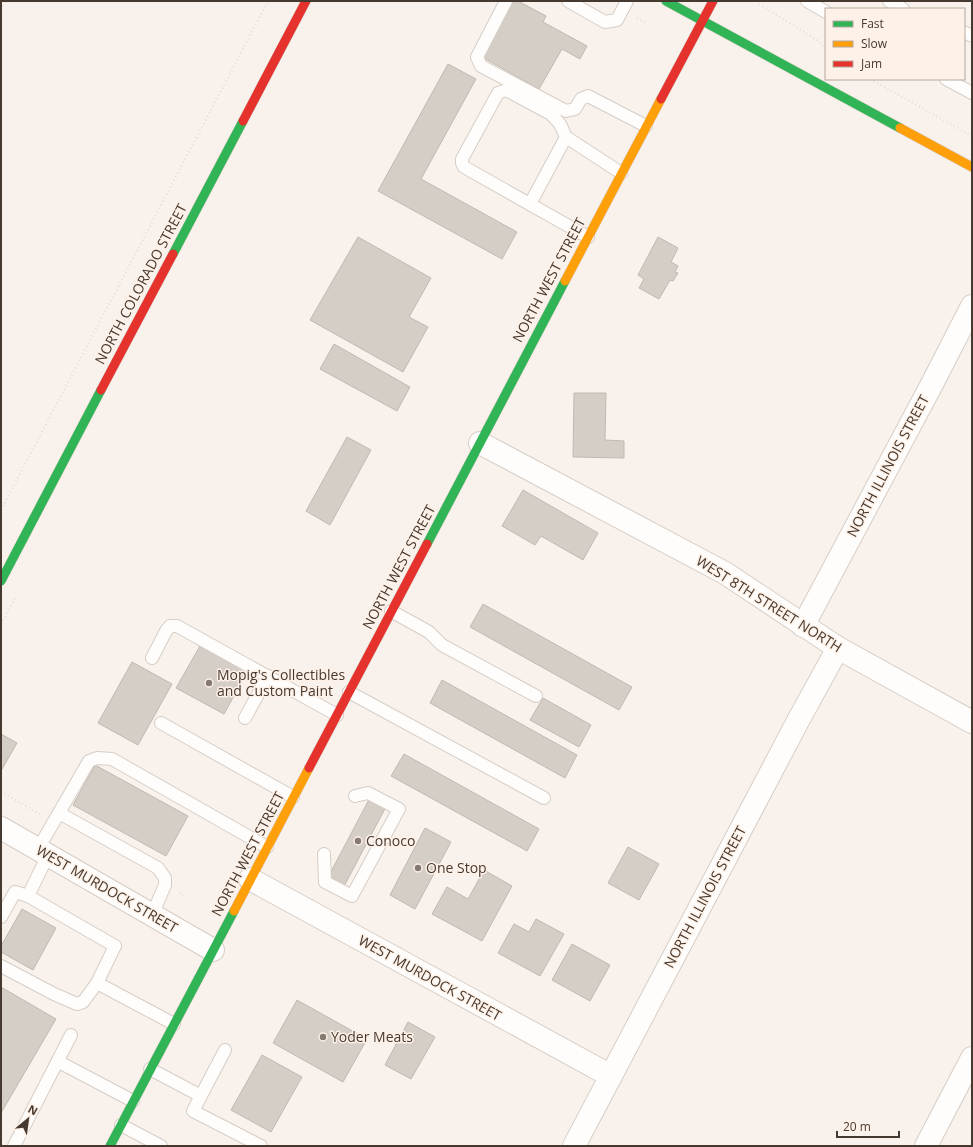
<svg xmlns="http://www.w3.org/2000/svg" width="973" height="1147" viewBox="0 0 973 1147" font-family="'Open Sans',sans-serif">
<rect width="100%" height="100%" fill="#f9f2ec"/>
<g fill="#d5cec6" stroke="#c0b9b1">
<polygon points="513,1 518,1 546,16 543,22 587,46 580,59 562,49 539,89 482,57"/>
<polygon points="448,64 476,79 421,179 517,232 502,259 378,191"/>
<polygon points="358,237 431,278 409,317 428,327 403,372 310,320"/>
<polygon points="658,237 678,248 671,262 678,266 675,272 678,273 673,281 670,280 659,299 639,288 644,279 638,275"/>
<polygon points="334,344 410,387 397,411 320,369"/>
<polygon points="574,393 606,393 605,440 624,441 624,458 573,457"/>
<polygon points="347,437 371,450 330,525 306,511"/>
<polygon points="523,490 598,533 583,560 541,536 535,545 502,526"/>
<polygon points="483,604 632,687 619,710 470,627"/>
<polygon points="200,646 247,672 224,714 176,688"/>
<polygon points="132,662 172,684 138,745 98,723"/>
<polygon points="442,680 577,755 565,778 430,703"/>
<polygon points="543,698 591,725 579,747 530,720"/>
<polygon points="1,734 17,743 1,771"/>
<polygon points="404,754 539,829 527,851 391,776"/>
<polygon points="95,765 188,816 166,856 73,805"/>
<polygon points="373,792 389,801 341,892 325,883"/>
<polygon points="425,828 451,842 415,909 390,895"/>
<polygon points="628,847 659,864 639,900 608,883"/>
<polygon points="484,870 512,886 482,941 432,914 447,887 468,899"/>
<polygon points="22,909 56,928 33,970 1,952 1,946"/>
<polygon points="536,919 564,934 540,976 498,953 514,924 529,932"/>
<polygon points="572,944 610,965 590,1001 552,980"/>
<polygon points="1,987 56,1019 1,1113"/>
<polygon points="297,1000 367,1039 343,1082 273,1043"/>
<polygon points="408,1022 435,1037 411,1079 385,1065"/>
<polygon points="262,1055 302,1077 271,1132 231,1110"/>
</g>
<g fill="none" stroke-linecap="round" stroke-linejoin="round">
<defs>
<g id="lane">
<polyline points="506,1 477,57 481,66 566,111 575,109 581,99 588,96 646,126"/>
<polyline points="568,1 605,22 617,20 627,1"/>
<polyline points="807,1 826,12"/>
<polyline points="889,1 903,9"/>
<polyline points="964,32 972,36"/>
<polyline points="946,79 972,93"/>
<polyline points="530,204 566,137"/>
<polyline points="588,237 464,167 462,163 462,159 498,93 506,90 551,114 560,124 566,137 621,173"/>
<polyline points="391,611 429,632 442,645 536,696"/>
<polyline points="152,658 166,631 170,626 177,626 337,715"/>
<polyline points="349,692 544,798"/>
<polyline points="245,718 268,676"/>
<polyline points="161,723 293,797"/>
<polyline points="59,813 158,868 165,878 165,885 152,915"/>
<polyline points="38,849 89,761 97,758 112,759 267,847"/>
<polyline points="324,854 325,882 352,896 399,809 368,793 355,796"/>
<polyline points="28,896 48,855"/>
<polyline points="1,917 15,892 28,896 115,946 97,983 83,1002 77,1004 54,994 1,966"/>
<polyline points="97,983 174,1024"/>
<polyline points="225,1050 193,1111 261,1146"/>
<polyline points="59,1062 133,1101"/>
<polyline points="150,1069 201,1096"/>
<polyline points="121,1125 161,1146"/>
<polyline points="14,1146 71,1035"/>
</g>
<g id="street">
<polyline points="480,443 725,573 838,648 972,722"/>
<polyline points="803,626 932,384 972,306"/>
<polyline points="1,828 213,950"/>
<polyline points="250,879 611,1076"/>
<polyline points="574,1146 799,719 838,648"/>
<polyline points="926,1146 972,1058"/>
</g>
<g id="fast">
<polyline points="666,1 900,128"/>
<polyline points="173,254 243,121"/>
<polyline points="427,544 565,281"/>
<polyline points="1,581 101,390"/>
<polyline points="110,1146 234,911"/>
</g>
<g id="slow">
<polyline points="900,128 972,167"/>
<polyline points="565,281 661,99"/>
<polyline points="234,911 309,768"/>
</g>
<g id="jam">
<polyline points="661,99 713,1"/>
<polyline points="243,121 306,1"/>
<polyline points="101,390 173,254"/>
<polyline points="309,768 427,544"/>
</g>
</defs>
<use href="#lane" stroke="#d6cdc5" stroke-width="14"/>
<use href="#street" stroke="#d6cdc5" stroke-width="24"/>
<use href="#fast" stroke="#d6cdc5" stroke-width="10"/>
<use href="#slow" stroke="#d6cdc5" stroke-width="10"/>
<use href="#jam" stroke="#d6cdc5" stroke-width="10"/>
<g stroke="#e2dfdd" stroke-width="2.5" stroke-dasharray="1 3" stroke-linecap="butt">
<polyline points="759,4 817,40 826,48"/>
<polyline points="1,10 6,1"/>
<polyline points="637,18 646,23"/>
<polyline points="870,79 972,136"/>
<polyline points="1,510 268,1"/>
<polyline points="1,624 15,598"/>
<polyline points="1,792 40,814"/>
<polyline points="180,893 186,897"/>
</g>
<use href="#lane" stroke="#fefdfc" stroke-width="12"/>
<use href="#street" stroke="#fefdfc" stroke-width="22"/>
<use href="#fast" stroke="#30b455" stroke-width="9"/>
<use href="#slow" stroke="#ff9f0a" stroke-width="9"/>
<use href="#jam" stroke="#e5322d" stroke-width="9"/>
</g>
<g fill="#857a72" stroke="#fef1e7" stroke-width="1.5">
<circle cx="209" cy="683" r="4"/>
<circle cx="358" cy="841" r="4"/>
<circle cx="418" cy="868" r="4"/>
<circle cx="323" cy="1037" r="4"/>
</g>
<g text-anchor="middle" stroke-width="3" stroke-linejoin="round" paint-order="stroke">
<g font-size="14" fill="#463930" stroke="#fef1e7">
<text transform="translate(549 280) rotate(-62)" y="5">NORTH WEST STREET</text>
<text transform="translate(141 284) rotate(-62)" y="5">NORTH COLORADO STREET</text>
<text transform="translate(888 466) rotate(-62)" y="5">NORTH ILLINOIS STREET</text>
<text transform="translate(399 567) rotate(-62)" y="5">NORTH WEST STREET</text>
<text transform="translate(769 604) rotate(32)" y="5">WEST 8TH STREET NORTH</text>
<text transform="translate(248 854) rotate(-62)" y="5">NORTH WEST STREET</text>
<text transform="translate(107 889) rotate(30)" y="5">WEST MURDOCK STREET</text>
<text transform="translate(705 897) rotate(-62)" y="5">NORTH ILLINOIS STREET</text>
<text transform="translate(430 978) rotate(29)" y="5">WEST MURDOCK STREET</text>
</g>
<g font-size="14" fill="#463930" stroke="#fef1e7" text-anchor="start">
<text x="217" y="680">Mopig's Collectibles<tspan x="217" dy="16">and Custom Paint</tspan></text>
<text x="366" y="846">Conoco</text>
<text x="426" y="873">One Stop</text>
<text x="331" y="1042">Yoder Meats</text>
</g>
</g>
<rect width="973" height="1147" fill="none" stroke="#463930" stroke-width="4"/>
<rect x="825" y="8" width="140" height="72" fill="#fef1e7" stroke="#b4a79e"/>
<rect x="833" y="21" width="20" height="6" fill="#30b455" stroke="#b4a79e"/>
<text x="861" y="28" font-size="12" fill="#463930">Fast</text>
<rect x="833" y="41" width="20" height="6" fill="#ff9f0a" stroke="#b4a79e"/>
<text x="861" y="48" font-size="12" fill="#463930">Slow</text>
<rect x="833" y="61" width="20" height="6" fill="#e5322d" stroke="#b4a79e"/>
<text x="861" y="68" font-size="12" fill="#463930">Jam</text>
<g transform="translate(28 1119) rotate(29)" stroke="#fef1e7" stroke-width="3" paint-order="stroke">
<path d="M0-3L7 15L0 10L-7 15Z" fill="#463930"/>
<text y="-6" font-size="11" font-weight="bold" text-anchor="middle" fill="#463930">N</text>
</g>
<path d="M837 1131v6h62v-6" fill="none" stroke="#463930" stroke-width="2"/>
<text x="843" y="1131" font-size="12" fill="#463930" stroke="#fef1e7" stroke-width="3" paint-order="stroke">20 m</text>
</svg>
